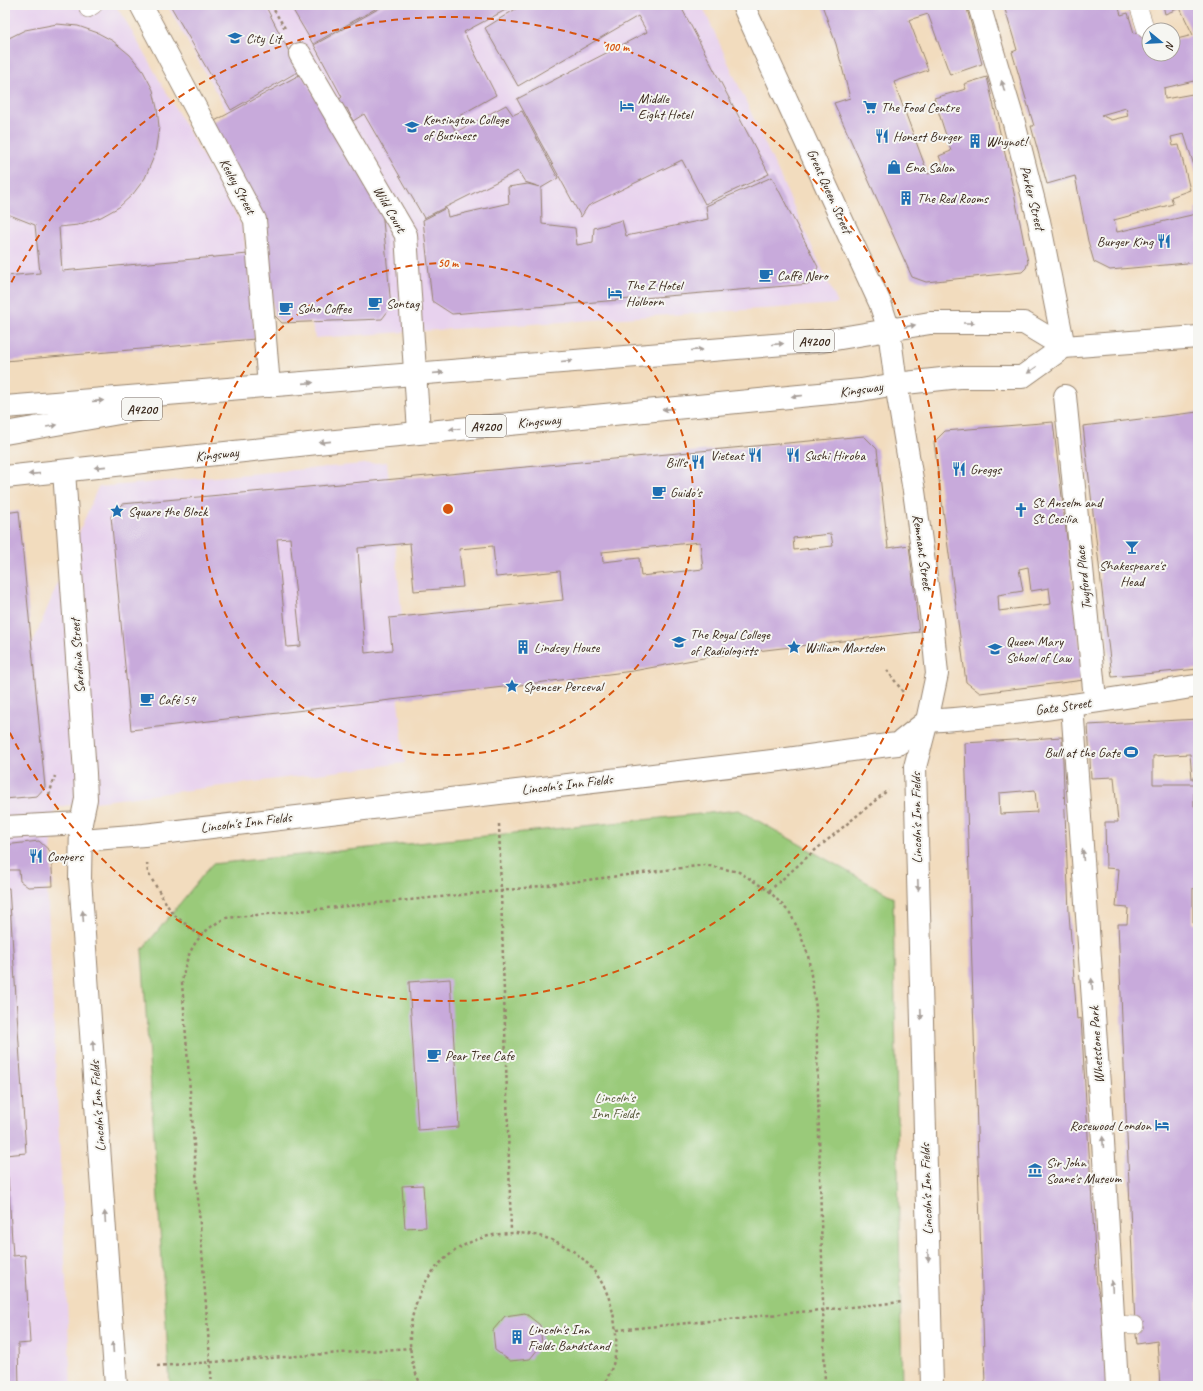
<svg xmlns="http://www.w3.org/2000/svg" width="1203" height="1391" viewBox="0 0 1203 1391" font-family="Caveat,sans-serif">
<rect width="100%" height="100%" fill="#f6f6f2"/>
<filter id="ink" filterUnits="userSpaceOnUse"><feTurbulence type="fractalNoise" baseFrequency=".025" numOctaves="2"/><feDisplacementMap in="SourceGraphic" scale="8" xChannelSelector="R" yChannelSelector="G"/><feConvolveMatrix kernelMatrix="1 2 1 2 8 2 1 2 1" color-interpolation-filters="sRGB"/></filter>
<filter id="wash" filterUnits="userSpaceOnUse"><feTurbulence type="fractalNoise" baseFrequency=".012" numOctaves="4" result="noise"/><feDisplacementMap in="SourceGraphic" scale="16" xChannelSelector="R" yChannelSelector="G"/><feGaussianBlur stdDeviation="0.9" result="paint"/><feColorMatrix in="noise" values="0 0 0 0 0 0 0 0 0 0 0 0 0 0 0 0 0 1.4 0 .05"/><feComposite in="paint" operator="in"/></filter>
<g filter="url(#wash)">
<rect width="100%" height="100%" fill="#f2dcbe"/>
<g fill="#e8d2ee">
<polygon points="5,5 115,5 127,23 243,227 253,324 245,340 5,361"/>
<polygon points="167,5 702,5 838,304 315,338 289,222"/>
<polygon points="387,462 402,617 389,619 405,763 55,807 51,852 53,886 47,886 71,1386 5,1386 5,513 19,511 31,647 98,487"/>
</g>
<polygon fill="#9aca7a" stroke="#6a7a4c" points="739,810 893,897 902,1386 170,1386 142,950 212,864"/>
<g id="blocks">
<g fill="#c8aadb" fill-rule="evenodd">
<polygon points="170,5 265,5 299,71 231,110"/>
<polygon points="290,5 382,5 313,44"/>
<polygon points="385,5 515,5 464,32 496,95 450,121 456,132 506,105 513,115 522,111 558,178 541,188 542,224 575,228 577,245 593,242 594,228 622,220 626,236 708,219 706,206 772,177 818,267 810,284 452,314 432,301 423,220 446,208 448,217 509,203 508,187 528,184 540,187 525,182 518,171 424,218 364,114 353,121 347,108 342,109 336,102 342,97 314,45"/>
<polygon points="522,5 680,5 769,174 705,204 682,160 588,206 581,217 517,99 647,32 638,16 518,86 485,28"/>
<polygon points="822,5 966,5 982,64 950,75 928,14 909,20 928,70 894,82 928,174 944,169 939,156 951,151 934,98 966,89 964,84 987,77 1013,188 1028,262 1026,268 1022,272 926,282 912,277 834,103 850,98 836,44"/>
<path d="M1001 5H1118L1121 15 1128 13 1134 33 1153 28 1149 30V54H1173V40L1193 35 1180 8 1165 14 1163 5H1198V80L1164 88 1165 99 1198 93V178L1184 134 1171 137 1173 146 1179 145 1190 190 1171 197 1173 204 1114 220 1117 232 1196 214 1195 209 1198 207V262L1110 270 1094 262 1088 241 1075 176 1047 184 1031 126H1034L1012 52 1017 50 1004 6ZM1126 108 1128 116 1111 120 1101 115Z"/>
<polygon points="57,24 78,26 98,33 113,41 130,55 143,71 153,90 157,108 159,127 155,154 145,178 133,194 119,207 101,217 78,225 59,227 62,271 248,254 255,339 5,361 5,276 40,273 35,225 5,213 5,40 25,30"/>
<polygon points="301,74 382,209 391,307 382,319 282,323 274,315 263,219 211,123"/>
<polygon points="1198,412 1198,669 1112,677 1083,426"/>
<path d="M1053 422 1084 680 980 693 966 682 934 442 945 431ZM1028 567 1031 591 1049 588 1051 604 999 611 998 595 1023 591 1019 569Z"/>
<path d="M864 436 877 449 888 548 909 545 919 632 714 656 633 671 512 686 131 730 111 516 122 504ZM831 534 833 546 794 550 793 538ZM290 538 301 646 287 647 277 539ZM700 542 703 569 641 576 639 558 603 562 602 552ZM410 543 414 591 463 587 459 549 493 546 496 577 560 571 563 600 389 618 392 650 365 653 358 548Z"/>
<polygon points="19,511 45,787 37,796 5,799 5,513"/>
<polygon points="1198,719 1198,779 1192,779 1190,754 1153,756 1153,784 1194,784 1194,806 1198,806 1198,889 1193,888 1193,923 1198,923 1198,1386 1160,1386 1157,1341 1137,1344 1135,1325 1118,924 1127,924 1128,908 1116,907 1119,869 1106,868 1105,822 1118,822 1114,777 1091,778 1088,725"/>
<path d="M1062 737 1069 913 1077 1019 1081 1018 1097 1285 1105 1321 1107 1386H985L965 743ZM1035 790 1037 812 1000 814 999 793Z"/>
<polygon points="39,841 51,852 53,886 28,887 20,881 19,870 5,870 5,845"/>
<polygon points="5,888 9,888 26,1153 5,1155"/>
<polygon points="450,979 459,1127 418,1130 409,982"/>
<polygon points="5,1177 8,1177 13,1256 25,1255 30,1343 18,1344 19,1386 5,1386"/>
<polygon points="423,1185 426,1227 405,1228 402,1186"/>
<polygon points="525,1313 540,1325 542,1344 530,1359 510,1361 495,1350 493,1330 505,1316"/>
</g>
</g>
</g>
<g filter="url(#ink)">
<use href="#blocks" fill-opacity="0" stroke="#96836e" stroke-width="1"/>
<g fill="none" stroke-linecap="round" stroke-linejoin="round">
<defs>
<g id="service">
<polyline points="1138,5 1146,30"/>
<polyline points="88,9 94,5"/>
<polyline points="1114,1324 1135,1325"/>
</g>
<g id="pedestrian">
<polyline points="1065,396 1094,689"/>
<polyline points="5,827 81,823"/>
</g>
<g id="minor">
<polyline points="141,5 255,220 269,386"/>
<polyline points="979,5 1014,123 1039,221 1064,347"/>
<polyline points="300,54 406,235 419,432"/>
<polyline points="896,384 914,491 932,621 937,674 927,721 915,767 932,1386"/>
<polyline points="64,471 85,773 86,799 81,823 80,878 116,1386"/>
<polyline points="1072,705 1103,1141 1117,1386"/>
<path d="M927 721C1018 716 1108 699 1198 686"/>
<polyline points="82,840 144,835 780,760 888,745 898,744 927,721"/>
</g>
<polyline id="secondary" points="743,5 880,303 889,330 896,384"/>
<g id="primary">
<polyline points="5,407 823,341 930,323 1024,323 1064,347"/>
<polyline points="5,433 142,409"/>
<polyline points="5,477 336,441 861,390 896,384 960,377 1022,377 1064,347 1198,337"/>
</g>
</defs>
<use href="#service" stroke="#96836e" stroke-width="18"/>
<use href="#pedestrian" stroke="#96836e" stroke-width="24"/>
<use href="#minor" stroke="#96836e" stroke-width="24"/>
<use href="#secondary" stroke="#96836e" stroke-width="24"/>
<use href="#primary" stroke="#96836e" stroke-width="24"/>
<g stroke="#96836e" stroke-width="2.5" stroke-dasharray="3 3" stroke-linecap="butt">
<polyline points="271,5 286,30"/>
<polyline points="887,670 903,692"/>
<polyline points="49,795 55,776"/>
<polyline points="499,824 511,1231"/>
<polyline points="147,863 148,873 172,913 200,936"/>
<polyline points="769,891 813,852 888,790"/>
<polyline points="617,1330 902,1302"/>
<polyline points="157,1366 411,1348"/>
<path d="M212 1386 182 983C186 952 197 932 226 918L501 891 705 865 739 872 769 891 790 913 799 931 808 955 816 1008 825 1386"/>
<path d="M422 1386C408 1363 407 1332 415 1307 444 1206 591 1209 613 1313 616 1328 618 1345 614 1361 612 1369 607 1378 604 1386"/>
</g>
<use href="#service" stroke="#fff" stroke-width="17"/>
<use href="#pedestrian" stroke="#fff" stroke-width="22"/>
<use href="#minor" stroke="#fff" stroke-width="22"/>
<use href="#secondary" stroke="#fff" stroke-width="22"/>
<use href="#primary" stroke="#fff" stroke-width="22"/>
</g>
<defs><path id="oneway-solid" d="M-6-.8H1V-3.2L6.5 0L1 3.2V.8H-6Z"/></defs>
<g fill="#a79f9a">
<use href="#oneway-solid" transform="translate(1003 86) rotate(-106)"/>
<use href="#oneway-solid" transform="translate(969 323)"/>
<use href="#oneway-solid" transform="translate(910 326) rotate(-11)"/>
<use href="#oneway-solid" transform="translate(778 344) rotate(-4)"/>
<use href="#oneway-solid" transform="translate(697 350) rotate(-5)"/>
<use href="#oneway-solid" transform="translate(567 361) rotate(-5)"/>
<use href="#oneway-solid" transform="translate(1032 370) rotate(145)"/>
<use href="#oneway-solid" transform="translate(438 373) rotate(-5)"/>
<use href="#oneway-solid" transform="translate(308 383) rotate(-4)"/>
<use href="#oneway-solid" transform="translate(797 396) rotate(175)"/>
<use href="#oneway-solid" transform="translate(98 401) rotate(-5)"/>
<use href="#oneway-solid" transform="translate(668 409) rotate(175)"/>
<use href="#oneway-solid" transform="translate(52 426) rotate(-10)"/>
<use href="#oneway-solid" transform="translate(455 429) rotate(175)"/>
<use href="#oneway-solid" transform="translate(325 442) rotate(174)"/>
<use href="#oneway-solid" transform="translate(100 467) rotate(174)"/>
<use href="#oneway-solid" transform="translate(34 474) rotate(175)"/>
<use href="#oneway-solid" transform="translate(1083 855) rotate(-94)"/>
<use href="#oneway-solid" transform="translate(918 885) rotate(88)"/>
<use href="#oneway-solid" transform="translate(83 916) rotate(-94)"/>
<use href="#oneway-solid" transform="translate(1092 984) rotate(-94)"/>
<use href="#oneway-solid" transform="translate(921 1014) rotate(88)"/>
<use href="#oneway-solid" transform="translate(93 1046) rotate(-94)"/>
<use href="#oneway-solid" transform="translate(1103 1142) rotate(-94)"/>
<use href="#oneway-solid" transform="translate(105 1217) rotate(-94)"/>
<use href="#oneway-solid" transform="translate(928 1256) rotate(88)"/>
<use href="#oneway-solid" transform="translate(1112 1286) rotate(-94)"/>
<use href="#oneway-solid" transform="translate(113 1347) rotate(-94)"/>
</g>
</g>
<g fill="none" stroke="#d7540e" stroke-width="2" stroke-dasharray="7 5">
<circle cx="448" cy="509" r="246"/>
<path d="M6 293A492 492 0 1 1 6 725"/>
</g>
<defs>
<symbol id="university-bare" viewBox="-9 -9 18 18"><path d="M0-5L7-2L0 1L-7-2ZM-4 1L0 2.5L4 1V4Q0 6-4 4Z" fill="#1f6fb2" stroke="#f6f6f2" stroke-width="2.5" paint-order="stroke"/></symbol>
<symbol id="hotel-bare" viewBox="-9 -9 18 18"><path d="M-6-4.5h1.5V1H6V5H4.5V3h-9V5H-6ZM-4 0a1.8 1.8 0 1 1 3.6 0ZM.5 0V-2.5h3Q6-2.5 6 0Z" fill="#1f6fb2" stroke="#f6f6f2" stroke-width="2.5" paint-order="stroke"/></symbol>
<symbol id="supermarket-bare" viewBox="-9 -9 18 18"><path d="M-6-5.5h2.5l.6 2H6L4.5 2H-2.5L-4.4-4H-6ZM-1.5 3.2a1.3 1.3 0 1 0 .1 0ZM3 3.2a1.3 1.3 0 1 0 .1 0Z" fill="#1f6fb2" stroke="#f6f6f2" stroke-width="2.5" paint-order="stroke"/></symbol>
<symbol id="restaurant-bare" viewBox="-9 -9 18 18"><path d="M-5-6h1v4h1v-4h1v4h1v-4h1v5L-1.5 .5V6h-2V.5L-5-1ZM5-6V6H3V1.5H1.5Q1.5-4 5-6Z" fill="#1f6fb2" stroke="#f6f6f2" stroke-width="2.5" paint-order="stroke"/></symbol>
<symbol id="building-bare" viewBox="-9 -9 18 18"><path d="M-4-6H4V6H1V3H-1V6H-4ZM-2.5-4.3h1.7v1.8h-1.7ZM.8-4.3h1.7v1.8H.8ZM-2.5-1h1.7V.8h-1.7ZM.8-1h1.7V.8H.8Z" fill="#1f6fb2" stroke="#f6f6f2" stroke-width="2.5" paint-order="stroke"/></symbol>
<symbol id="shop-bare" viewBox="-9 -9 18 18"><path d="M-5-2.5h2.3a2.7 3.5 0 0 1 5.4 0H5L5.5 6h-11ZM-1.5-2.5h3a1.5 2.3 0 0 0-3 0Z" fill="#1f6fb2" stroke="#f6f6f2" stroke-width="2.5" paint-order="stroke"/></symbol>
<symbol id="cafe-bare" viewBox="-9 -9 18 18"><path d="M-5.5-4.5H6V0H3Q3 3.5 0 3.5H-2.5Q-5.5 3.5-5.5 0ZM3-3.2v2h1.7v-2ZM-6 4.5H4V6H-6Z" fill="#1f6fb2" stroke="#f6f6f2" stroke-width="2.5" paint-order="stroke"/></symbol>
<symbol id="church-bare" viewBox="-9 -9 18 18"><path d="M-1.2-6h2.4v3.5h3.3v2.4h-3.3V6h-2.4V-.1h-3.3v-2.4h3.3Z" fill="#1f6fb2" stroke="#f6f6f2" stroke-width="2.5" paint-order="stroke"/></symbol>
<symbol id="sight-bare" viewBox="-9 -9 18 18"><path d="M0-6L1.8-2.2L6-1.7L2.9 1.2L3.7 5.4L0 3.3L-3.7 5.4L-2.9 1.2L-6-1.7L-1.8-2.2Z" fill="#1f6fb2" stroke="#f6f6f2" stroke-width="2.5" paint-order="stroke"/></symbol>
<symbol id="bar-bare" viewBox="-9 -9 18 18"><path d="M-6-5H6L.8 .8V4.5H3.5V6h-7V4.5H-.8V.8Z" fill="#1f6fb2" stroke="#f6f6f2" stroke-width="2.5" paint-order="stroke"/></symbol>
<symbol id="stadium-bare" viewBox="-9 -9 18 18"><path d="M0-5a6.5 5 0 1 0 0 10a6.5 5 0 1 0 0-10ZM-3.5-1.8h7v3.6h-7Z" fill="#1f6fb2" stroke="#f6f6f2" stroke-width="2.5" paint-order="stroke"/></symbol>
<symbol id="museum-bare" viewBox="-9 -9 18 18"><path d="M0-6L6-3V-2H-6V-3ZM-5-1h2V3h-2ZM-1-1h2V3h-2ZM3-1h2V3H3ZM-6 4H6V6H-6Z" fill="#1f6fb2" stroke="#f6f6f2" stroke-width="2.5" paint-order="stroke"/></symbol>
</defs>
<g fill-rule="evenodd">
<use href="#university-bare" x="225" y="28" width="20" height="20"/>
<use href="#hotel-bare" x="617" y="96" width="20" height="20"/>
<use href="#supermarket-bare" x="860" y="97" width="20" height="20"/>
<use href="#university-bare" x="402" y="117" width="20" height="20"/>
<use href="#restaurant-bare" x="872" y="126" width="20" height="20"/>
<use href="#building-bare" x="965" y="131" width="20" height="20"/>
<use href="#shop-bare" x="884" y="157" width="20" height="20"/>
<use href="#building-bare" x="896" y="188" width="20" height="20"/>
<use href="#restaurant-bare" x="1154" y="231" width="20" height="20"/>
<use href="#cafe-bare" x="756" y="265" width="20" height="20"/>
<use href="#hotel-bare" x="605" y="283" width="20" height="20"/>
<use href="#cafe-bare" x="365" y="293" width="20" height="20"/>
<use href="#cafe-bare" x="276" y="298" width="20" height="20"/>
<use href="#restaurant-bare" x="745" y="445" width="20" height="20"/>
<use href="#restaurant-bare" x="783" y="445" width="20" height="20"/>
<use href="#restaurant-bare" x="688" y="452" width="20" height="20"/>
<use href="#restaurant-bare" x="949" y="459" width="20" height="20"/>
<use href="#cafe-bare" x="649" y="482" width="20" height="20"/>
<use href="#church-bare" x="1011" y="500" width="20" height="20"/>
<use href="#sight-bare" x="107" y="501" width="20" height="20"/>
<use href="#bar-bare" x="1122" y="537" width="20" height="20"/>
<use href="#university-bare" x="669" y="632" width="20" height="20"/>
<use href="#building-bare" x="513" y="637" width="20" height="20"/>
<use href="#sight-bare" x="784" y="637" width="20" height="20"/>
<use href="#university-bare" x="985" y="639" width="20" height="20"/>
<use href="#sight-bare" x="502" y="676" width="20" height="20"/>
<use href="#cafe-bare" x="137" y="689" width="20" height="20"/>
<use href="#stadium-bare" x="1121" y="742" width="20" height="20"/>
<use href="#restaurant-bare" x="26" y="846" width="20" height="20"/>
<use href="#cafe-bare" x="424" y="1045" width="20" height="20"/>
<use href="#hotel-bare" x="1152" y="1115" width="20" height="20"/>
<use href="#museum-bare" x="1025" y="1160" width="20" height="20"/>
<use href="#building-bare" x="507" y="1327" width="20" height="20"/>
</g>
<g text-anchor="middle" stroke-width="4" stroke-linejoin="round" paint-order="stroke">
<g fill="#f6f6f2" stroke="#73675e" stroke-width="1">
<rect x="794" y="330" width="40" height="22" rx="3"/>
<rect x="122" y="398" width="40" height="22" rx="3"/>
<rect x="466" y="415" width="40" height="22" rx="3"/>
</g>
<g font-size="13" font-weight="bold" fill="#3b2a1e">
<text x="814" y="346">A4200</text>
<text x="142" y="414">A4200</text>
<text x="486" y="431">A4200</text>
</g>
<g font-size="14" fill="#3b2a1e" stroke="#f6f6f2" text-anchor="start">
<text x="246" y="43">City Lit</text>
<text x="638" y="103">Middle<tspan x="638" dy="16">Eight Hotel</tspan></text>
<text x="881" y="112">The Food Centre</text>
<text x="423" y="124">Kensington College<tspan x="423" dy="16">of Business</tspan></text>
<text x="893" y="141">Honest Burger</text>
<text x="986" y="146">Whynot!</text>
<text x="905" y="172">Ena Salon</text>
<text x="917" y="203">The Red Rooms</text>
<text x="1153" y="246" text-anchor="end">Burger King</text>
<text x="777" y="280">Caffè Nero</text>
<text x="626" y="290">The Z Hotel<tspan x="626" dy="16">Holborn</tspan></text>
<text x="386" y="308">Sontag</text>
<text x="297" y="313">Soho Coffee</text>
<text x="744" y="460" text-anchor="end">Vieteat</text>
<text x="804" y="460">Sushi Hiroba</text>
<text x="687" y="467" text-anchor="end">Bill's</text>
<text x="970" y="474">Greggs</text>
<text x="670" y="497">Guido's</text>
<text x="1032" y="507">St Anselm and<tspan x="1032" dy="16">St Cecilia</tspan></text>
<text x="128" y="516">Square the Block</text>
<text x="1132" y="570" text-anchor="middle">Shakespeare's<tspan x="1132" dy="16">Head</tspan></text>
<text x="690" y="639">The Royal College<tspan x="690" dy="16">of Radiologists</tspan></text>
<text x="1006" y="646">Queen Mary<tspan x="1006" dy="16">School of Law</tspan></text>
<text x="534" y="652">Lindsey House</text>
<text x="805" y="652">William Marsden</text>
<text x="523" y="691">Spencer Perceval</text>
<text x="158" y="704">Café 54</text>
<text x="1120" y="757" text-anchor="end">Bull at the Gate</text>
<text x="47" y="861">Coopers</text>
<text x="445" y="1060">Pear Tree Cafe</text>
<text x="1151" y="1130" text-anchor="end">Rosewood London</text>
<text x="1046" y="1167">Sir John<tspan x="1046" dy="16">Soane's Museum</tspan></text>
<text x="528" y="1334">Lincoln's Inn<tspan x="528" dy="16">Fields Bandstand</tspan></text>
</g>
<g font-size="14" fill="#3b2a1e" stroke="#f6f6f2">
<text transform="translate(238 186) rotate(62)" y="5">Keeley Street</text>
<text transform="translate(830 191) rotate(66)" y="5">Great Queen Street</text>
<text transform="translate(1033 198) rotate(76)" y="5">Parker Street</text>
<text transform="translate(390 209) rotate(60)" y="5">Wild Court</text>
<text transform="translate(861 389) rotate(-8)" y="5">Kingsway</text>
<text transform="translate(539 421) rotate(-5)" y="5">Kingsway</text>
<text transform="translate(217 454) rotate(-6)" y="5">Kingsway</text>
<text transform="translate(923 552) rotate(82)" y="5">Remnant Street</text>
<text transform="translate(1083 578) rotate(-96)" y="5">Twyford Place</text>
<text transform="translate(77 656) rotate(-94)" y="5">Sardinia Street</text>
<text transform="translate(1063 706) rotate(-8)" y="5">Gate Street</text>
<text transform="translate(567 784) rotate(-7)" y="5">Lincoln's Inn Fields</text>
<text transform="translate(916 818) rotate(-91)" y="5">Lincoln's Inn Fields</text>
<text transform="translate(246 822) rotate(-7)" y="5">Lincoln's Inn Fields</text>
<text transform="translate(1096 1045) rotate(-94)" y="5">Whetstone Park</text>
<text transform="translate(97 1106) rotate(-94)" y="5">Lincoln's Inn Fields</text>
<text transform="translate(926 1189) rotate(-92)" y="5">Lincoln's Inn Fields</text>
</g>
<g font-size="14" fill="#585a3a" stroke="#f6f6f2">
<text x="615" y="1102">Lincoln's<tspan x="615" dy="16">Inn Fields</tspan></text>
</g>
</g>
<circle cx="448" cy="509" r="6" fill="#d7540e" stroke="#f6f6f2" stroke-width="2"/>
<g font-size="12" text-anchor="middle" font-weight="bold" fill="#d7540e" stroke="#f6f6f2" stroke-width="4" stroke-linejoin="round" paint-order="stroke">
<text x="616" y="51">100 m</text>
<text x="448" y="267">50 m</text>
</g>
<rect width="1203" height="1391" fill="none" stroke="#f6f6f2" stroke-width="20"/>
<g transform="translate(1161 42) rotate(108)"><circle r="19" fill="#f6f6f2" stroke="#aba49d"/>
<path d="M0-3L7 15L0 10L-7 15Z" fill="#1f6fb2"/>
<text y="-6" font-size="11" font-weight="bold" text-anchor="middle" fill="#3b2a1e">N</text>
</g>
</svg>
